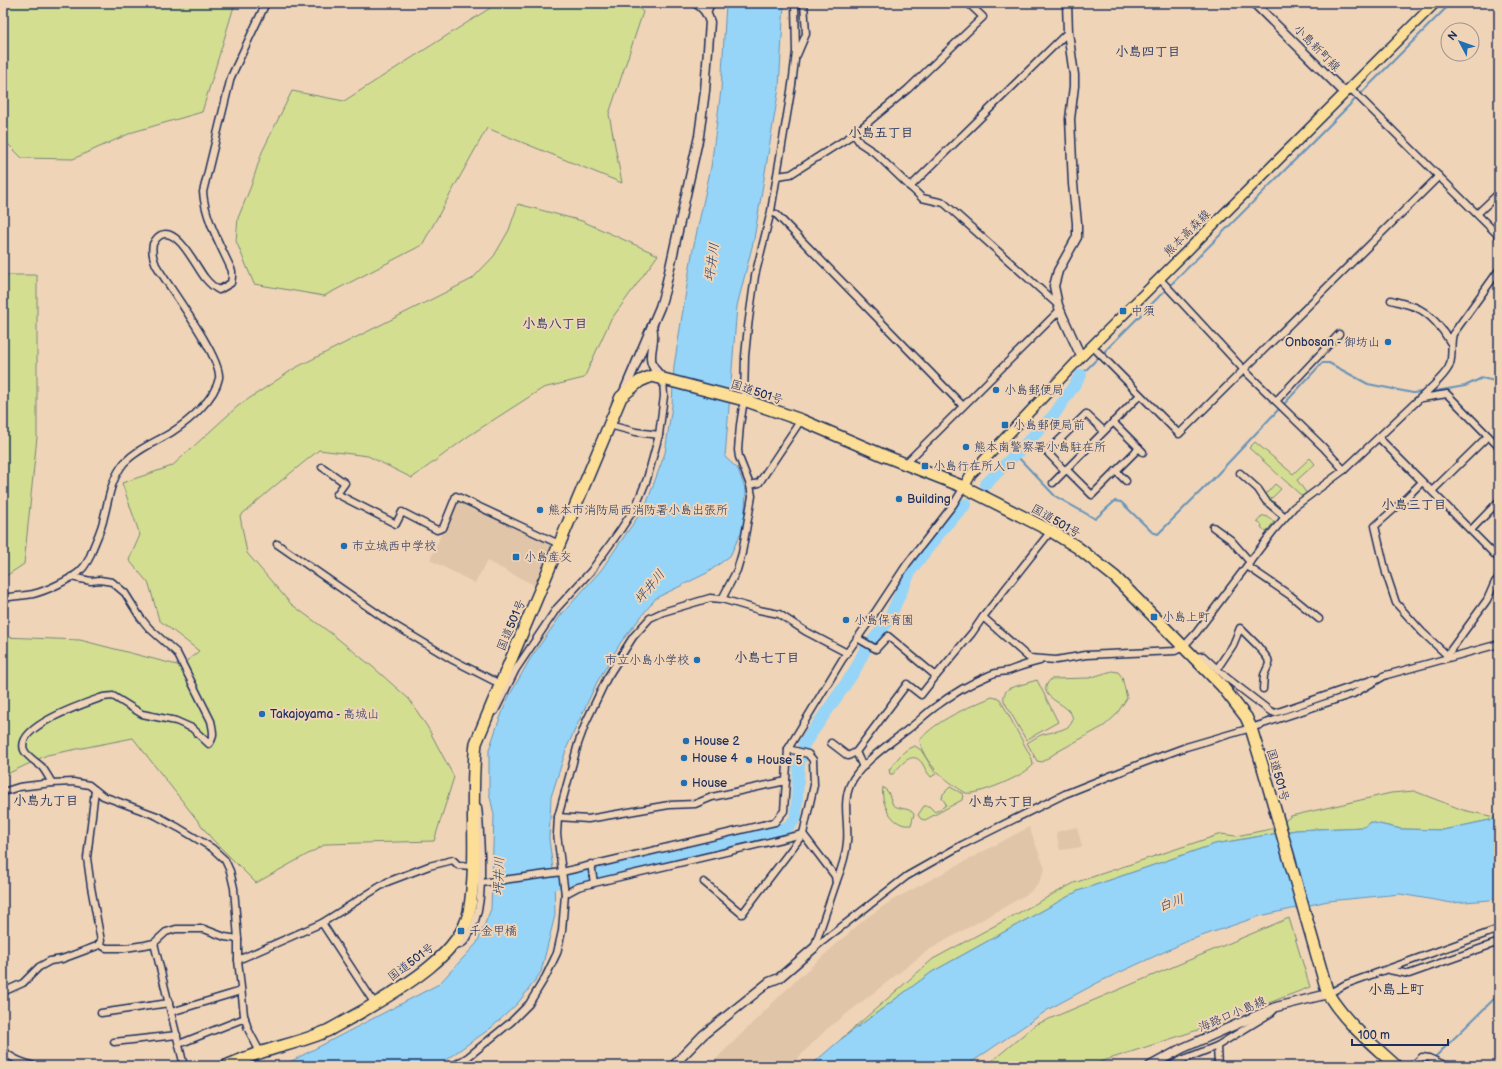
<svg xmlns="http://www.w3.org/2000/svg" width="1502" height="1069" viewBox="0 0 1502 1069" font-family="'Balsamiq Sans','Klee One',sans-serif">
<rect width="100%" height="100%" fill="#f0d4b7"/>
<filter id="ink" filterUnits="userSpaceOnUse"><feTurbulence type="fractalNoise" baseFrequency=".025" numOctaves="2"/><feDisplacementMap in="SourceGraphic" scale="8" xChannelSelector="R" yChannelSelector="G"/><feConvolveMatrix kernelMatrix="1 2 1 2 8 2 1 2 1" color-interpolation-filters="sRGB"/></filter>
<g filter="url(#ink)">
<g fill="#e1c5a9">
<polygon points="457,498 555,545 536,586 487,561 475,583 430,560"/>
<polygon points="1029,827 1045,869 1039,882 1029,893 927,951 827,1029 790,1066 709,1066 795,981 866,918 891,901"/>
<polygon points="1077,827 1082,847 1060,850 1056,832"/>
</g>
<g fill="#d3de91" stroke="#778678">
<polygon points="3,3 235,3 202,112 133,132 73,159 22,158 3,139"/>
<polygon points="498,3 634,3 643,12 609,114 622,183 487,128 422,245 324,296 254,284 236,241 238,218 251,186 262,152 292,91 344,101"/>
<polygon points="518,204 582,221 658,255 610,321 584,378 543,388 470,435 412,478 368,456 319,450 276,485 240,516 247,553 291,604 332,634 374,668 409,699 428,728 454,777 434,841 326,844 256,883 212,839 133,738 47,755 3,776 3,637 80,640 181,666 199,651 159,620 149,584 129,560 140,535 122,483 172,466 238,406 295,368 472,279 494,256 509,230"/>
<polygon points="3,275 37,275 37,437 24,564 3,578"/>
<polygon points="1255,442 1293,474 1310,458 1315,464 1297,480 1307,494 1303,497 1249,448"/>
<polygon points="1275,484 1281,489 1270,500 1265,495"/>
<polygon points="1263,515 1265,517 1266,516 1274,522 1266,532 1261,527 1262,525 1257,522"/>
<path d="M1112 671 1118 672 1122 677 1127 698 1116 715 1104 726 1057 752 1042 762 1037 761 1027 743C1032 740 1036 737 1041 735 1049 732 1069 731 1072 722 1078 703 1030 700 1051 679L1089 678Z"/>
<path d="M1037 680 1058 722 1026 740 1004 701C1003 695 1005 691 1010 688Z"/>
<path d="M992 697 1000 699 1032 759 1033 765C1026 775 977 796 966 793 962 791 958 788 955 786 940 775 922 760 920 740 936 720 969 707 992 697Z"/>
<path d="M915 746 921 750 936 774 931 777C927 773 925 768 922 763 912 749 900 766 893 774H890L889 770C895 762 904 748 915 746Z"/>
<path d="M883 787 888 792 893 805C900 810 909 807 914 814L911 825C892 828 880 802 883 787Z"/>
<polygon points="950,787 963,794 962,800 925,820 921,819 918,815 924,806 929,806 935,812 945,806 946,804 942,798 943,794"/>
<polygon points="1414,791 1463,810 1499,818 1443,830 1401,829 1370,822 1364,827 1296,830 1215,844 1078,891 932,972 840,1040 933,959 1074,883 1221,834 1236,836 1276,828 1291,816 1391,793"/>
<polygon points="1289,918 1310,987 1207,1027 1088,1066 986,1066 1035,1025"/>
</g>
<g fill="#96d5f7" stroke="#6593ba">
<polygon points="726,3 784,3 779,88 754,239 737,306 725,457 738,469 746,491 744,526 730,556 707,573 656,598 621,642 597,682 567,747 551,797 549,839 554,877 555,915 541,972 529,989 517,1004 491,1028 437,1066 282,1066 439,984 477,943 491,909 494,815 489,792 489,750 497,726 508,698 530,659 561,615 601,570 646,505 665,453 672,405 674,366 692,254 711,167 721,90"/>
<polygon points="1499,818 1499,898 1490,900 1452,903 1400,894 1328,901 1260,916 1190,940 1099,982 1049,1009 966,1066 810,1066 840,1040 932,972 1078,891 1215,844 1296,830 1364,827 1370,822 1401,829 1443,830"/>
</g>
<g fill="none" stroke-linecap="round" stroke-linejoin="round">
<g stroke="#6593ba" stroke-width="2">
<polyline points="1081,375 1451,3"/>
<polyline points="1430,392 1465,386 1482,378 1495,381 1499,384"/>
<polyline points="1285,403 1322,363 1329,363 1368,384 1413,393 1423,392"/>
<polyline points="1015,454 1055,496 1092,517 1095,519 1115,501 1121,502 1152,532 1158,534 1211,481 1278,410"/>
<polyline points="1426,1066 1499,994"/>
</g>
<g stroke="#96d5f7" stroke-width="12">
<polyline points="986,484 1054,415 1081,375"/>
<path d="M539 889 548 885 582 876 610 871 768 833C781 829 791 829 796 816L799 764 804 744 854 672 865 650 887 623 911 570 944 527 966 504"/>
</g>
<defs>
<g id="street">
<polyline points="707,13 711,3"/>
<polyline points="797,55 806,34 804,3"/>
<polyline points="1350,88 1499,236"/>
<polyline points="854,134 860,143 875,153 922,198 944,203 1058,305"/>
<polyline points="777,176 791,174 854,134 908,89 983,17 968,3"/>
<polyline points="910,187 1068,32"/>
<polyline points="776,214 963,406"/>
<polyline points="1477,214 1499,193"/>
<polyline points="1159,278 1243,369 1323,447 1344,470"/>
<path d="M1391 300C1398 302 1407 304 1415 307 1430 313 1443 329 1450 342"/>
<polyline points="1092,346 1179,434 1439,176"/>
<polyline points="1422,398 1447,394 1499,447"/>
<polyline points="1276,401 1339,334"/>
<polyline points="1113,422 1143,452"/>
<polyline points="609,425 636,432 659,435"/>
<polyline points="1379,438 1499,559"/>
<polyline points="905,464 1060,310"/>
<polyline points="322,467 345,483 337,494 396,524 402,512 437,530 443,528 456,496 559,544"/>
<polyline points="1066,469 1092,495 1139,448"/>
<polyline points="1065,471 1047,452 1086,414 1104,431"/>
<polyline points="1116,471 1126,481"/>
<polyline points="1240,473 1258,489 1266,501 1285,517"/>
<polyline points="1422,482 1401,503 1375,526 1386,573 1396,603 1422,632 1449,657"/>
<polyline points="1053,483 1140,395"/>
<polyline points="750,485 759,483 801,420"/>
<polyline points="1432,491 1488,436"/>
<polyline points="1213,527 1231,540 1250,562"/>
<polyline points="1471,530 1499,501"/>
<polyline points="277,544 391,623 451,659 500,684"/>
<polyline points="1247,566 1291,596 1319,619"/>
<path d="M3 598C13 596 23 596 33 594 46 591 69 580 79 572 87 565 90 557 93 548 97 538 102 528 104 517 109 498 111 479 124 463 137 449 156 442 172 432 189 421 215 399 219 378 222 358 169 287 156 265 153 258 151 252 153 244 155 240 157 237 161 235 178 227 196 267 205 278 209 283 213 287 219 290L231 283 232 277V271C221 246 205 219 203 192L231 77 266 3"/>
<polyline points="722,599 737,570 742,553 752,496 750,485 739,457 738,450 740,425 744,400 745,356 748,326 755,276 771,211 792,85 796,52 795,3"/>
<path d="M983 617 1029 658 1056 660 1086 655 1175 651 1183 647 1196 633 1274 530 1294 507 1344 470 1434 385C1439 379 1448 372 1450 364 1453 354 1450 344 1453 334L1499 270"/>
<polyline points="857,638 876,649 888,636 936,676 972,633 983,617 1051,531"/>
<polyline points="1193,657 1203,656 1227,678 1270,711 1275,713 1374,679"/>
<polyline points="1449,657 1450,651 1487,600 1495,582 1499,578"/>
<polyline points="1217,669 1233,645 1240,628 1257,645 1268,659 1269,664 1264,675 1263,689"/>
<polyline points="1383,676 1499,644"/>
<polyline points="495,711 516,669 557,608 591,571 621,529 636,506 647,479 659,435 664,396 663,378"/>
<polyline points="831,743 848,756 856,752"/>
<polyline points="863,767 856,752 907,684 921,695 936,676"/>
<path d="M52 783C49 778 46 772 42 767 37 762 27 757 24 750 15 726 86 703 103 697L113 696 142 714 176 721 192 728 209 744C215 736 213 731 211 721L177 653 149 628 140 617 125 593 112 582 100 580 91 581 71 577"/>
<polyline points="3,792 19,787 52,783 73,782 89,785 103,796 157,816 179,828 212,848 225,860 230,871 234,888 238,939 238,960 244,1015 248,1029 260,1052"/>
<polyline points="558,817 588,819 669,805 695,804 712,797 786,781"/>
<polyline points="803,834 835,876 836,883 814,948"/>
<polyline points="591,864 594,883"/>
<polyline points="704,882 742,914 803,834 814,785 813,760 808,754 788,749"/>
<polyline points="481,883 562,872 775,822 784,811 788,749 842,660 866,626 907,564 953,505 964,487"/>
<path d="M836 883C841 870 846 856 847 842 849 823 842 804 850 785 859 764 889 744 907 730 917 723 925 714 935 707 951 695 971 683 990 675 996 672 1002 672 1008 671 1019 667 1029 663 1040 661"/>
<polyline points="565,894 578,887 594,883 803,834"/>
<polyline points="322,923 375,1004"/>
<polyline points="154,943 184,1066"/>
<polyline points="99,944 106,948 125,948 145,945 154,943 166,932 176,929 204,929 225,937 238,939"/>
<path d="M452 945C459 947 463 944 467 938 483 913 481 882 481 854 480 838 480 823 478 807"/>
<polyline points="814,948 907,876 962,845 1065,794 1140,764 1186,747 1251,728 1353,694 1386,675"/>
<polyline points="238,960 322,923 387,882 429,866 453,860 458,865 472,866"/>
<polyline points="1389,970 1409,974 1499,942"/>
<polyline points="3,992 23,983 39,967 50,961 62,959 97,946 101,941 91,887 87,858 95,790"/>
<polyline points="1328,994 1346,984 1499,929"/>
<polyline points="171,1012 241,991"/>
<polyline points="101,1013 169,1003"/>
<polyline points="114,1042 177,1035"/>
<polyline points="179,1044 245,1018"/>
<path d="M3 1049C8 1058 24 1063 34 1066"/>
<polyline points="453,1066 468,1057 511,1022 529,1004 546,976 557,953 562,931 565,894 557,834 558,817 578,744 586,722 607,678 633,637 650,618 663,612 710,598 722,599 759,610 779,614 805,631 847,653"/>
<polyline points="1171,1066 1182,1060 1217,1046"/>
<polyline points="1218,1066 1217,1046 1271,1013 1276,1008"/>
<polyline points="1412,1066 1422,1057 1429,1058 1447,1066"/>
</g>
<g id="secondary">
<polyline points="1067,3 1068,32 1074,75 1074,86 1070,119 1073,184 1077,223 1077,237 1058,271 1054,286 1058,305 1063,317 1078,350 1082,356"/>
<polyline points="1254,3 1345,93"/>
<path d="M652 326C658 347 640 359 663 378"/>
<path d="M623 394 660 307 665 290 699 136 705 91 710 22C707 13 704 8 696 3"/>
<polyline points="673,1066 703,1035 769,982 779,978 814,948"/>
<polyline points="1150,1066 1183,1048 1276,1007 1328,994"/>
</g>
<polyline id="primary" points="964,487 971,474 1082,356 1435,3"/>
<path id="highway" d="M226 1066C238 1061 250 1056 262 1052 284 1045 308 1040 329 1030 340 1024 352 1017 363 1011 398 990 460 956 469 912 479 857 469 799 476 743L621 397 640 381 652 376 744 400 801 420 885 456 964 487 1051 531 1077 547 1115 577 1222 686 1246 717 1251 728 1264 771 1328 994C1346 1023 1371 1043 1396 1066"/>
</defs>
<use href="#street" stroke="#1b2f5e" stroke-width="9"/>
<use href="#secondary" stroke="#1b2f5e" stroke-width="11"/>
<use href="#primary" stroke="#1b2f5e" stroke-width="12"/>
<use href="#highway" stroke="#1b2f5e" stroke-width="14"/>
<use href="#street" stroke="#f0d4b7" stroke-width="6"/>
<use href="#secondary" stroke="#f0d4b7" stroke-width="8"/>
<use href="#primary" stroke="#fcde96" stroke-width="9"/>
<use href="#highway" stroke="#fcde96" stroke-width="11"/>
</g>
</g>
<g fill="#1f6fb2" stroke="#f0d4b7" stroke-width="1.5">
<rect x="1119" y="307" width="8" height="8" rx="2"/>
<circle cx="1388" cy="342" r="4"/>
<circle cx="996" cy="390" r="4"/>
<rect x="1001" y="421" width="8" height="8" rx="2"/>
<circle cx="966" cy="447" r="4"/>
<rect x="921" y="462" width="8" height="8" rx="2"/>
<circle cx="899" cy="499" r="4"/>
<circle cx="540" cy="510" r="4"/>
<circle cx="344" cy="546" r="4"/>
<rect x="512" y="553" width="8" height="8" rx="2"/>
<rect x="1150" y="613" width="8" height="8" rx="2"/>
<circle cx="846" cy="620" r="4"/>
<circle cx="697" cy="660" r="4"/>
<circle cx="262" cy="714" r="4"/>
<circle cx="686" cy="741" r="4"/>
<circle cx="684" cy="758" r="4"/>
<circle cx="749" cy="760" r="4"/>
<circle cx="684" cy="783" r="4"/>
<rect x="457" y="927" width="8" height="8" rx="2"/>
</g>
<g text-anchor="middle" stroke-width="4" stroke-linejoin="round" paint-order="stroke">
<g font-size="12" fill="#1b2f5e" stroke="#f0d4b7">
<text transform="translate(1317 48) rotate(45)" y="4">小島新町線</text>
<text transform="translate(1187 233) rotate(-45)" y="4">熊本高森線</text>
<text transform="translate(757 392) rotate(18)" y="4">国道501号</text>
<text transform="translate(1056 521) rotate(30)" y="4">国道501号</text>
<text transform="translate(511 625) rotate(-67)" y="4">国道501号</text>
<text transform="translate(1278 775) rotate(74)" y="4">国道501号</text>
<text transform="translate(411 962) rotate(-37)" y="4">国道501号</text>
<text transform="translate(1232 1014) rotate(-23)" y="4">海路口小島線</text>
</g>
<g font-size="12" fill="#1b2f5e" stroke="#f0d4b7" text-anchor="start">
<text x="1131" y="315">中須</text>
<text x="1380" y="346" text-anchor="end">Onbosan - 御坊山</text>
<text x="1004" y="394">小島郵便局</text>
<text x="1013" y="429">小島郵便局前</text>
<text x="974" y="451">熊本南警察署小島駐在所</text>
<text x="933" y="470">小島行在所入口</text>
<text x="907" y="503">Building</text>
<text x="548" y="514">熊本市消防局西消防署小島出張所</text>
<text x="352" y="550">市立城西中学校</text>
<text x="524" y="561">小島産交</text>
<text x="1162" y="621">小島上町</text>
<text x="854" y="624">小島保育園</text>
<text x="689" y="664" text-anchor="end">市立小島小学校</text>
<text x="270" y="718">Takajoyama - 高城山</text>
<text x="694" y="745">House 2</text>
<text x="692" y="762">House 4</text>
<text x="757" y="764">House 5</text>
<text x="692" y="787">House</text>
<text x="469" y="935">千金甲橋</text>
</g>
<g font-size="13" font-weight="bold" fill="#1b2f5e" stroke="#f0d4b7">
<text x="1148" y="56">小島四丁目</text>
<text x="881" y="137">小島五丁目</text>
<text x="555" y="328">小島八丁目</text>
<text x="1414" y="509">小島三丁目</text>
<text x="767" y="662">小島七丁目</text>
<text x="46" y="805">小島九丁目</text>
<text x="1001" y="806">小島六丁目</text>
</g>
<g font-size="13" font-style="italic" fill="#27406d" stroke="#f0d4b7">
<text transform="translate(711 262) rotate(-82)" y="5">坪井川</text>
<text transform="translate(649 586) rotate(-50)" y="5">坪井川</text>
<text transform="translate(498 876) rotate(-88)" y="5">坪井川</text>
<text transform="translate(1171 902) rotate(-20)" y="5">白川</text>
</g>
<g font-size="14" font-weight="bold" fill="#1b2f5e" stroke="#f0d4b7">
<text x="1396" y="994">小島上町</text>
</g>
</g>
<rect width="1502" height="1069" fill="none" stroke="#f0d4b7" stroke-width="16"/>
<rect x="8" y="8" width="1486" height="1053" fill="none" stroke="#1b2f5e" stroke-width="1.5" filter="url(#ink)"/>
<g transform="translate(1460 42) rotate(311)"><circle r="19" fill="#f0d4b7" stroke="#9b9293"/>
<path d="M0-3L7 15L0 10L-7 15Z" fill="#1f6fb2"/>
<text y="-6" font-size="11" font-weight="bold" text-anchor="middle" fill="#1b2f5e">N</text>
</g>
<path d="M1352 1039v6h96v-6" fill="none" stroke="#1b2f5e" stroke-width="2"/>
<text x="1358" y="1039" font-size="12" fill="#1b2f5e" stroke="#f0d4b7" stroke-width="3" paint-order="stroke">100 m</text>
</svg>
